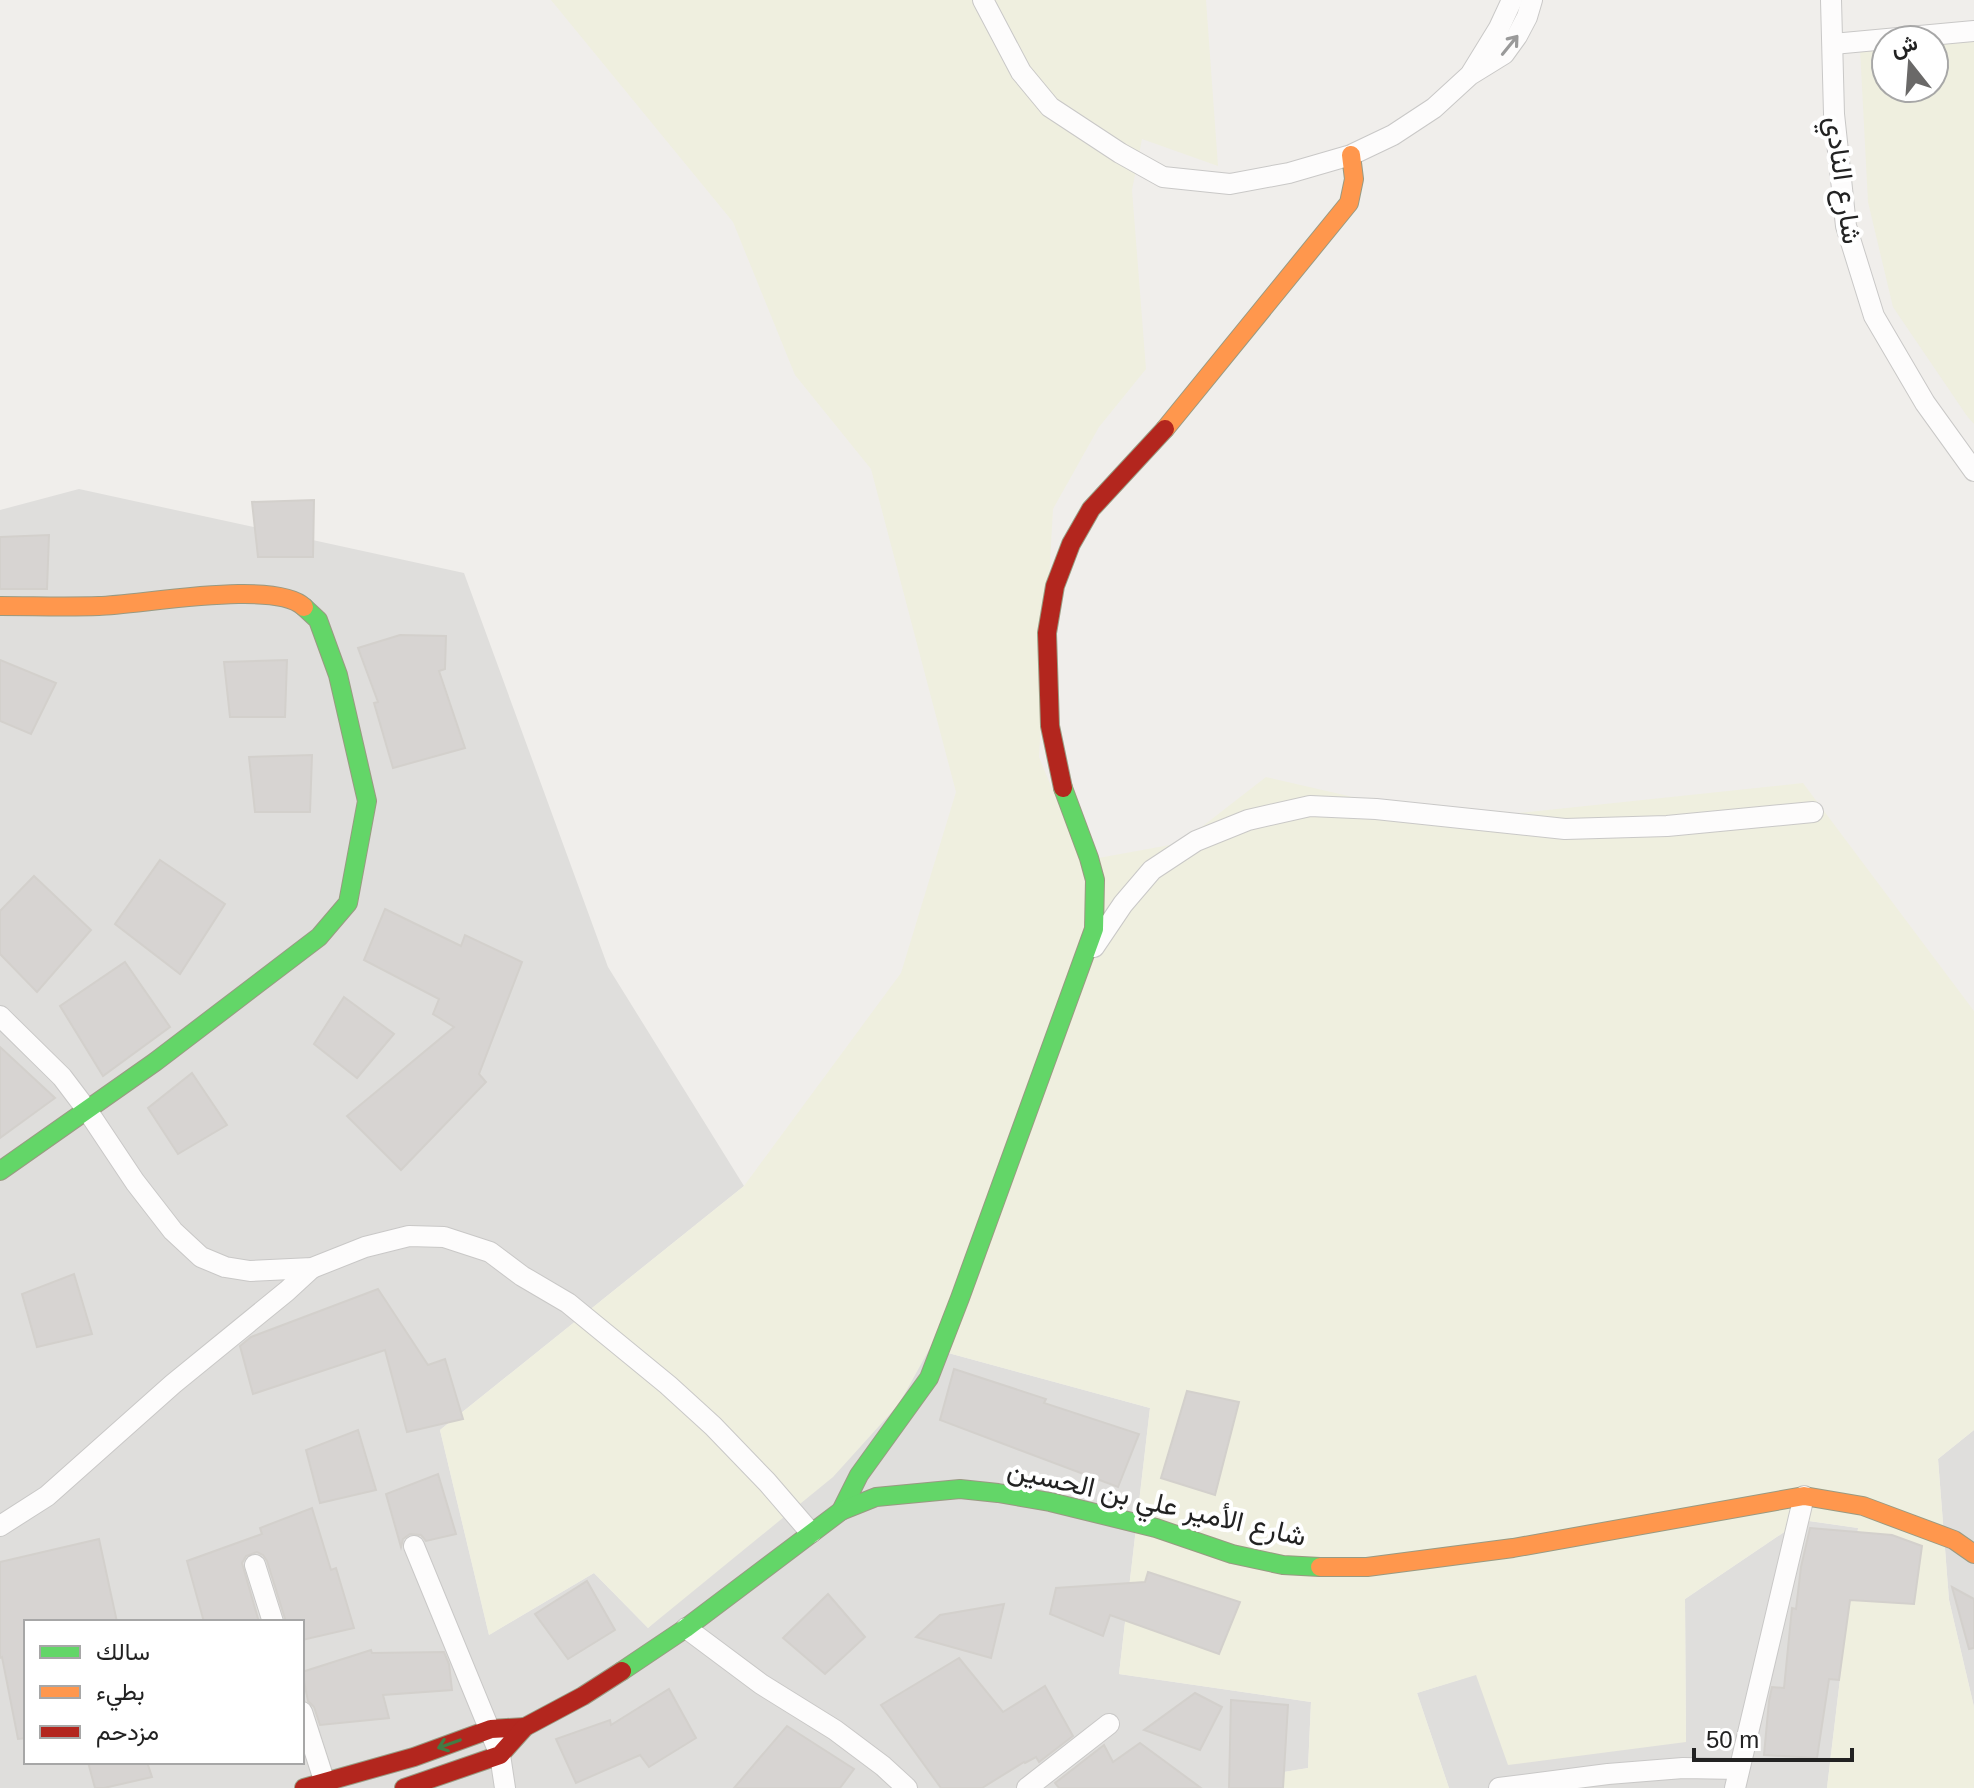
<svg xmlns="http://www.w3.org/2000/svg" width="1974" height="1788" viewBox="0 0 1974 1788" font-family="Arial,Vazirmatn,sans-serif">
<rect width="100%" height="100%" fill="#f0eeeb"/>
<g fill="#dfdedc" fill-rule="evenodd">
<path d="M79 489 464 573 608 967 744 1186 440 1430 489 1635 594 1573 648 1628 930 1348 1150 1408 1119 1674 1311 1702 1308 1768 1237 1780 1236 1788H0V510ZM26 1622H302V1762H26Z"/>
<polygon points="1974,1430 1974,1707 1949,1600 1938,1459"/>
<polygon points="1802,1520 1858,1528 1827,1788 1449,1788 1417,1693 1477,1674 1686,1742 1685,1599"/>
</g>
<g fill="#efefdf">
<polygon points="551,0 1206,0 1218,166 1142,139 1132,190 1146,369 1099,427 1053,509 1039,757 1082,861 1181,843 1266,777 1453,820 1803,783 1974,1011 1974,1430 1938,1459 1949,1600 1974,1707 1974,1788 1827,1788 1858,1528 1802,1520 1685,1599 1686,1742 1508,1765 1476,1675 1417,1693 1449,1788 1236,1788 1236,1780 1308,1768 1311,1702 1119,1674 1150,1408 930,1348 899,1404 833,1477 648,1628 594,1573 489,1635 440,1430 744,1186 901,973 956,792 871,469 795,375 733,222"/>
<polygon points="1974,36 1974,424 1967,416 1893,307 1868,202 1860,49 1886,46 1886,88 1934,88 1934,41"/>
</g>
<g fill="#d7d4d2" stroke="#d3d0cc" stroke-width="2">
<polygon points="314,500 313,557 258,557 252,502"/>
<polygon points="49,535 47,589 0,589 0,537"/>
<polygon points="400,635 446,636 445,669 439,671 465,748 393,768 374,703 378,702 358,648"/>
<polygon points="0,660 56,683 31,734 0,721"/>
<polygon points="287,660 285,717 230,717 224,662"/>
<polygon points="312,755 310,812 255,812 249,757"/>
<polygon points="160,860 225,904 180,974 115,924"/>
<polygon points="34,876 91,930 37,992 0,954 0,911"/>
<polygon points="385,909 461,946 465,935 522,962 479,1074 486,1082 401,1170 347,1116 454,1027 433,1014 439,999 364,960"/>
<polygon points="125,962 170,1027 103,1076 60,1006"/>
<polygon points="344,997 394,1034 357,1078 314,1044"/>
<polygon points="0,1047 55,1098 0,1138"/>
<polygon points="192,1073 227,1125 178,1154 148,1108"/>
<polygon points="74,1274 92,1334 37,1347 22,1294"/>
<polygon points="378,1289 428,1365 445,1359 463,1419 407,1432 385,1350 253,1394 240,1346 251,1337"/>
<polygon points="954,1369 1046,1399 1044,1403 1139,1434 1118,1487 940,1420"/>
<polygon points="1187,1391 1239,1402 1215,1495 1161,1478"/>
<polygon points="358,1430 376,1490 320,1503 306,1450"/>
<polygon points="438,1474 456,1534 426,1541 421,1535 410,1534 403,1539 401,1547 386,1494"/>
<polygon points="312,1508 331,1570 336,1568 354,1628 302,1640 302,1622 286,1622 267,1561 263,1555 257,1552 246,1556 242,1563 259,1622 204,1622 187,1561 262,1534 260,1528"/>
<polygon points="1810,1528 1892,1535 1922,1546 1914,1604 1850,1600 1839,1680 1829,1679 1817,1758 1764,1755 1769,1701 1772,1687 1784,1688 1792,1608 1796,1609 1801,1567"/>
<polygon points="99,1539 117,1622 26,1622 26,1738 18,1739 2,1657 0,1658 0,1562"/>
<polygon points="1148,1572 1240,1602 1219,1654 1110,1615 1103,1636 1050,1614 1056,1588 1145,1582"/>
<polygon points="587,1581 615,1630 568,1659 535,1614"/>
<polygon points="1952,1587 1974,1599 1974,1648 1969,1649"/>
<polygon points="828,1594 865,1637 825,1674 783,1638"/>
<polygon points="1004,1604 991,1658 916,1637 940,1615"/>
<polygon points="371,1650 372,1653 444,1652 449,1664 452,1690 383,1695 389,1718 320,1725 314,1707 308,1701 302,1672"/>
<polygon points="959,1658 1003,1712 1045,1686 1073,1736 1039,1762 1036,1757 1025,1763 1024,1762 982,1788 941,1788 881,1705"/>
<polygon points="669,1689 696,1738 649,1767 640,1755 576,1783 556,1739 610,1720 611,1725"/>
<polygon points="1195,1693 1222,1707 1200,1750 1144,1730"/>
<polygon points="1231,1700 1288,1705 1283,1788 1229,1788"/>
<polygon points="787,1726 854,1769 840,1788 734,1788"/>
<polygon points="1140,1743 1201,1788 1059,1788 1055,1783 1104,1745 1113,1762"/>
<polygon points="88,1762 147,1762 152,1777 104,1788 95,1788"/>
</g>
<g fill="none" stroke-linecap="round" stroke-linejoin="round">
<defs>
<g id="street">
<polyline points="983,0 1021,72 1050,107 1120,153 1163,177 1230,184 1289,173 1351,155 1393,135 1434,108 1470,75 1504,54 1517,36 1527,17 1532,0"/>
<polyline points="1831,0 1834,114 1846,226 1874,316 1925,403 1974,471"/>
<polyline points="1833,44 1974,31"/>
<polyline points="1472,72 1499,28 1512,0"/>
<polyline points="1094,947 1123,904 1152,870 1196,841 1248,820 1310,806 1376,809 1565,829 1667,826 1813,812"/>
<polyline points="0,1016 62,1077 87,1110 135,1182 173,1231 201,1257 225,1267 250,1271 312,1268 365,1247 409,1236 444,1237 490,1252 522,1276 568,1303 668,1385 713,1426 767,1482 811,1533"/>
<polyline points="0,1526 47,1496 173,1384 287,1291 312,1268"/>
<polyline points="414,1546 500,1755 505,1788"/>
<polyline points="255,1565 273,1622"/>
<polyline points="686,1628 761,1684 835,1730 883,1766 907,1788"/>
<polyline points="302,1712 325,1783"/>
<polyline points="1027,1788 1109,1724"/>
<polyline points="1499,1788 1608,1774 1683,1768 1739,1769"/>
<polyline points="1735,1788 1804,1496"/>
</g>
<g id="fast">
<polyline points="0,1171 155,1062 319,937 348,903 367,801 338,675 318,620 304,607"/>
<polyline points="841,1511 859,1475 929,1378 960,1298 1094,929 1095,880 1089,858 1063,788"/>
<polyline points="622,1671 686,1628 841,1511 876,1497 960,1489 998,1493 1050,1502 1156,1528 1232,1554 1283,1565 1320,1567"/>
</g>
<g id="slow">
<polyline points="1165,429 1349,203 1354,179 1351,155"/>
<path d="M0 606C33 606 66 607 99 606 141 605 275 579 304 607"/>
<polyline points="1320,1567 1367,1567 1513,1548 1804,1496 1863,1506 1954,1540 1974,1554"/>
</g>
<g id="jam">
<polyline points="1063,788 1050,726 1047,633 1055,586 1071,544 1091,509 1165,429"/>
<polyline points="304,1788 414,1757 491,1729 525,1727"/>
<polyline points="404,1788 500,1755 525,1727 583,1696 622,1671"/>
</g>
</defs>
<use href="#street" stroke="#c9c8c7" stroke-width="22"/>
<use href="#fast" stroke="#999a82" stroke-width="20"/>
<use href="#slow" stroke="#999a82" stroke-width="20"/>
<use href="#jam" stroke="#999a82" stroke-width="20"/>
<use href="#street" stroke="#fdfcfc" stroke-width="20"/>
<use href="#fast" stroke="#63d668" stroke-width="18"/>
<use href="#slow" stroke="#ff974d" stroke-width="18"/>
<use href="#jam" stroke="#b3261e" stroke-width="18"/>
</g>
<defs><path id="oneway-shaft" d="M-6 0H5M1.5-3L5.5 0L1.5 3" fill="none" stroke-width="1.6" stroke-linecap="round" stroke-linejoin="round" transform="scale(2)"/></defs>
<use stroke="#9a9a9a" href="#oneway-shaft" transform="translate(1510 45) rotate(-51)"/>
<use stroke="#427c45" href="#oneway-shaft" transform="translate(449 1744) rotate(160)"/>
<g text-anchor="middle" stroke-width="8" stroke-linejoin="round" paint-order="stroke">
<g font-size="28" fill="#222" stroke="#fff">
<text transform="translate(1844 180) rotate(82)" y="10">شارع النادي</text>
<text transform="translate(1157 1502) rotate(13)" y="10">شارع الأمير علي بن الحسين</text>
</g>
</g>
<rect x="24" y="1620" width="280" height="144" fill="#ffffff" stroke="#a7a7a7" stroke-width="2"/>
<rect x="40" y="1646" width="40" height="12" fill="#63d668" stroke="#a7a7a7" stroke-width="2"/>
<text x="96" y="1660" font-size="24" fill="#222222">سالك</text>
<rect x="40" y="1686" width="40" height="12" fill="#ff974d" stroke="#a7a7a7" stroke-width="2"/>
<text x="96" y="1700" font-size="24" fill="#222222">بطيء</text>
<rect x="40" y="1726" width="40" height="12" fill="#b3261e" stroke="#a7a7a7" stroke-width="2"/>
<text x="96" y="1740" font-size="24" fill="#222222">مزدحم</text>
<g transform="translate(1910 64) rotate(343)"><circle r="38" fill="#ffffff" stroke="#a7a7a7" stroke-width="2"/>
<path d="M0-6L14 30L0 20L-14 30Z" fill="#6a6968"/>
<text y="-12" font-size="22" font-weight="bold" text-anchor="middle" fill="#222222">ش</text>
</g>
<path d="M1694 1748v12h158v-12" fill="none" stroke="#222222" stroke-width="4"/>
<text x="1706" y="1748" font-size="24" fill="#222222" stroke="#ffffff" stroke-width="6" paint-order="stroke">50 m</text>
</svg>
